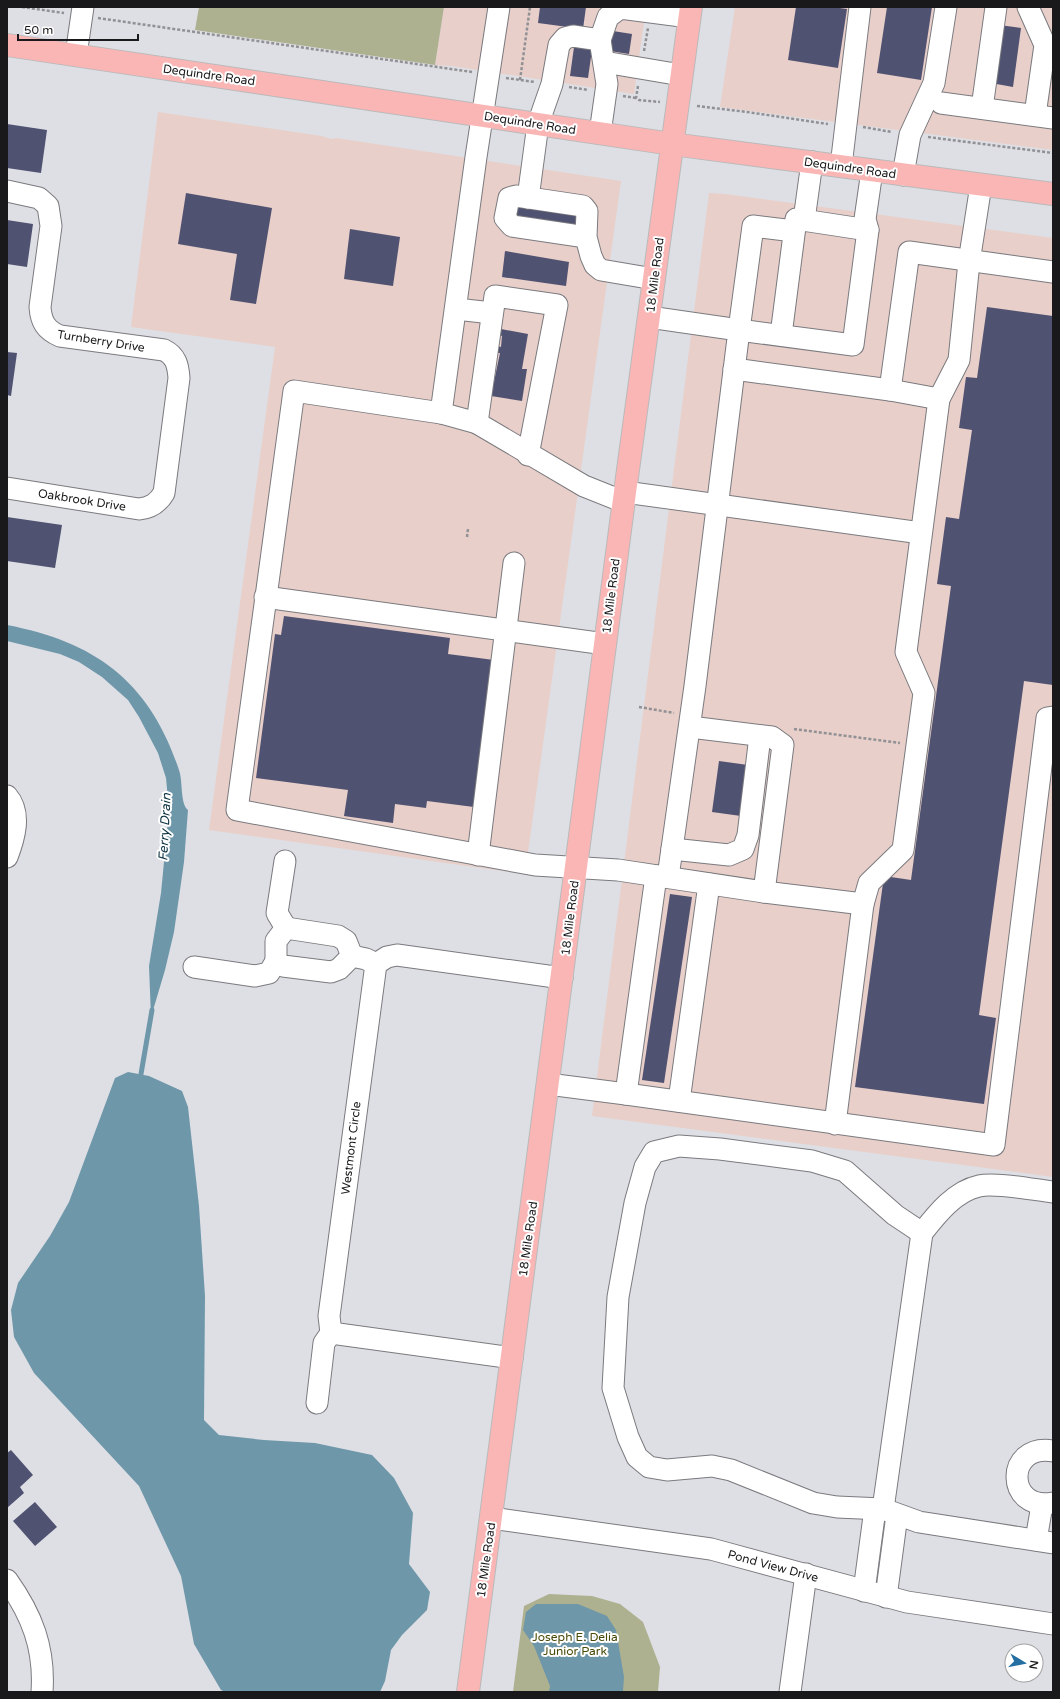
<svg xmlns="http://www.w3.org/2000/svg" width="1060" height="1699" viewBox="0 0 1060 1699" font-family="'Varela Round',sans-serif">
<rect width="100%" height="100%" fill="#dedfe4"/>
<g fill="#e8cfc9">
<polygon points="444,7 646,7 634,94 452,66 435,65"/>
<polygon points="735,7 1053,7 1053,150 720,107"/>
<polygon points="158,112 322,136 331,139 336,138 621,181 525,874 209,830 275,347 131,327"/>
<polygon points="709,193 725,194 1053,238 1053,1177 592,1116"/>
</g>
<g fill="#aeb190">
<polygon points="199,7 444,7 435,65 195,30"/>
<polygon points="549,1594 592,1596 620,1604 643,1622 660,1667 658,1692 513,1692 524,1606"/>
</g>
<g fill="#6e97aa">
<path d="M7 625C96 642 150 682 179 770 183 781 180 804 188 810L184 862 174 932 165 970 151 1017 149 966 161 893 169 810 166 778 158 753 139 717 128 700 102 677 79 662 60 654 7 641Z"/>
<polygon points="128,1072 149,1076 182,1091 188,1107 199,1206 205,1296 204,1420 219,1435 264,1440 315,1443 372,1455 394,1478 413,1513 409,1564 430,1592 427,1610 402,1635 391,1650 385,1681 380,1692 225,1692 221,1690 194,1644 181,1576 139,1486 34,1373 14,1337 11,1310 18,1283 50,1236 69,1202 115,1078"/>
<polygon points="536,1604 578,1604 607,1616 616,1630 624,1677 623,1692 549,1692 550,1686 534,1646 523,1630 526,1612"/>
</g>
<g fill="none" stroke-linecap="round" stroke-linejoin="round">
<polyline stroke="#6e97aa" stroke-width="5" points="141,1074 152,1010"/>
</g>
<g fill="#505272">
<polygon points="540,7 586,7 583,29 538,23"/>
<polygon points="796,7 832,7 847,9 838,68 788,60"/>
<polygon points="887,7 932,7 921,80 877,73"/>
<polygon points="999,25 1021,28 1013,87 991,83"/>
<polygon points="613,31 632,34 629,54 610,51"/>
<polygon points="575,40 593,43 588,78 570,76"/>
<polygon points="7,124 47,130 41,173 7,168"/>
<polygon points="186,193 272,208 256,304 230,300 237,254 178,244"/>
<polygon points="514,203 582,213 580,229 512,217"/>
<polygon points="7,220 33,224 27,267 7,264"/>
<polygon points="350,229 400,237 393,286 344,279"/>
<polygon points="505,251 569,262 566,286 502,277"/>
<polygon points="987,307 1053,316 1053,685 1024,681 979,1015 996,1018 984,1104 855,1087 884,876 911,880 951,586 937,584 946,517 959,519 972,430 959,428 966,377 977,378"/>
<polygon points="501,329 528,334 522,369 527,369 522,401 491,396 500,353 497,353 498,346 501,347 502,336 500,335"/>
<polygon points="7,352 17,353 11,396 7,395"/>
<polygon points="7,517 62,525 55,568 7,561"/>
<polygon points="284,616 450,638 448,654 494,660 474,807 427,801 426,808 395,804 393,823 344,816 348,790 256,778 275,634 281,635"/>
<polygon points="719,761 748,765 741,816 712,812"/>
<polygon points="670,894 692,897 664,1083 642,1080"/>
<polygon points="11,1450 33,1475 20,1487 24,1493 7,1508 7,1453"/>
<polygon points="35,1502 57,1527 35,1546 13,1521"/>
</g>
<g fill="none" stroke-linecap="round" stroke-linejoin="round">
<defs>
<g id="minor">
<polyline points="499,7 476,157 441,413 294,391 237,810 535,865 618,870 764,892 863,904 869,883 903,850 924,693 906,652 939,399 959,360 969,262 981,185"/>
<polyline points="1028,7 1045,45 1035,115"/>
<polyline points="600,40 608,17 620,8 689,17"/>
<polyline points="76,55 83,7"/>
<polyline points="604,62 681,75"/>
<polyline points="941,103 1053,118"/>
<polyline points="982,108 996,7"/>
<polyline points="841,166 860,7"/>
<polyline points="903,175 910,135 934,83 946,7"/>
<path d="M7 191 39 198 48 206 51 226 40 307C41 322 46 330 60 336L164 350C176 356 178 365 179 378L164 493C158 503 151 508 139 509L7 488"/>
<polyline points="528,198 538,124 552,84 559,45 565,38 573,36 600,40 607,84 600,133"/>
<polyline points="804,220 812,162"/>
<polyline points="794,231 753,226 739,330 853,345 868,230 865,219 872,171"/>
<polyline points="586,237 512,226 505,218 509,198 516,196 583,206 587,211 586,237 591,256 595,265 601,270 654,279"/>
<polyline points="456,309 492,313"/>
<polyline points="649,317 739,330 695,686 668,877"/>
<polyline points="781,335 796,219 868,230"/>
<polyline points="734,369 890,390 909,252 1053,272"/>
<polyline points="890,390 939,399"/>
<polyline points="441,413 477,423 584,486 624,502"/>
<polyline points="477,423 495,296 557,305 528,455"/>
<polyline points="625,492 921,533"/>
<polyline points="265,597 605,644"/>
<polyline points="690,727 772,737 783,745 764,892"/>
<path d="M7 796C22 813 14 839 7 857"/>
<polyline points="672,849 729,855 743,849 748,835 760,736"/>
<polyline points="478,855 514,563"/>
<polyline points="285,861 277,913 286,928"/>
<polyline points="352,956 339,969 331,972 283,966 276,961 276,941 286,928 338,936 346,941 352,956 366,959 376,964"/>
<polyline points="194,967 255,976 269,973 276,961"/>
<polyline points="548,1084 626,1094 656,876"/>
<polyline points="626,1094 994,1145 1047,718 1053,717"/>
<polyline points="679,1101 709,884"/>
<polyline points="835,1124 863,904"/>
<polyline points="922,1233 895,1215 845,1171 812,1161 720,1149 679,1146 654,1152 645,1167 635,1203 618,1297 613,1388 628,1437 637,1457 649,1467 667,1470 712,1466 731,1470 813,1503 837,1507 883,1509 919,1522 1053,1543"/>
<polyline points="331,1333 512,1358"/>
<polyline points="317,1403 324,1343 331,1333 329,1316 376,964 387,957 397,955 562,978"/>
<path d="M1053 1451C1004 1443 1006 1512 1053 1503"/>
<path d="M883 1509 922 1233C937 1214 955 1191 979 1186 995 1182 1035 1190 1053 1192"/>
<polyline points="491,1518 711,1549 907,1602 1053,1624"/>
<polyline points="1036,1540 1042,1505"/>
<path d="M7 1580C32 1615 45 1648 42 1692"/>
<polyline points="864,1591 875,1509"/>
<polyline points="886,1597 897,1515"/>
<polyline points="790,1692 806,1574"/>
</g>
<g id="major">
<polyline points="7,45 672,144 1053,194"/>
<polyline points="468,1692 625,492 691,7"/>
</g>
</defs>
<use href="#minor" stroke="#7a7a7f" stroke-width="23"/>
<use href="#major" stroke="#bababb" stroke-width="24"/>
<g stroke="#919195" stroke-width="2.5" stroke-dasharray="3 2" stroke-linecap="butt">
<polyline points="22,7 64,13"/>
<polyline points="98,18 472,72"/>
<polyline points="644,51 648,28"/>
<polyline points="506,78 535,82"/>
<polyline points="520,80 530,7"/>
<polyline points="638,86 636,98 639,100 660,102"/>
<polyline points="569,87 588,90"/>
<polyline points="623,96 636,98"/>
<polyline points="697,106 747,112 828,124"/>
<polyline points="863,127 892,132"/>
<polyline points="928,137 1053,153"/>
<polyline points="467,537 468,529"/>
<polyline points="639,707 674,713"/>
<polyline points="794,729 900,743"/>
</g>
<use href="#minor" stroke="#fff" stroke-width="21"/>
<use href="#major" stroke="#fab5b5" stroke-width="22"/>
</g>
<g text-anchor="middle" stroke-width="4" stroke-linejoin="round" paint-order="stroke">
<g font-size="12" fill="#19191b" stroke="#fff">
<text transform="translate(209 75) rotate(8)" y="4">Dequindre Road</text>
<text transform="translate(530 123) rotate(9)" y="4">Dequindre Road</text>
<text transform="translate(850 168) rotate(8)" y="4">Dequindre Road</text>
<text transform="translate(655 275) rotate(-83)" y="4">18 Mile Road</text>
<text transform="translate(101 341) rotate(9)" y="4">Turnberry Drive</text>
<text transform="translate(82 500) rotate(9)" y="4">Oakbrook Drive</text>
<text transform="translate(611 596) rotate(-83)" y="4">18 Mile Road</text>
<text transform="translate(570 918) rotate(-83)" y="4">18 Mile Road</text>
<text transform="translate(351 1148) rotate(-83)" y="4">Westmont Circle</text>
<text transform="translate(528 1239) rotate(-82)" y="4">18 Mile Road</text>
<text transform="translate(486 1560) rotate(-82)" y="4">18 Mile Road</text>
<text transform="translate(773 1566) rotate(15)" y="4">Pond View Drive</text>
</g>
<g font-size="12" fill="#484a08" stroke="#fff">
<text x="575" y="1641">Joseph E. Delia<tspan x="575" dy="14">Junior Park</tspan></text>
</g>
<g font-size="13" font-style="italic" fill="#0c3241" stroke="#fff">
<text transform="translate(164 827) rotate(-87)" y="5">Ferry Drain</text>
</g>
</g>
<rect width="1060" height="1699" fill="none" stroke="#19191b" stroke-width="16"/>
<g transform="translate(1024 1663) rotate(100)"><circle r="19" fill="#ffffff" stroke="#a3a3a4"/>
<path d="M0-3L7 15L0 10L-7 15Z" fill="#246ea1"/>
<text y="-6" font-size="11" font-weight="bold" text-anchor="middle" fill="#19191b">N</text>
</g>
<path d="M18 34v6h120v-6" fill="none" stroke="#19191b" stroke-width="2"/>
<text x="24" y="34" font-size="12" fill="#19191b" stroke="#ffffff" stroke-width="3" paint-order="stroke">50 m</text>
</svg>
